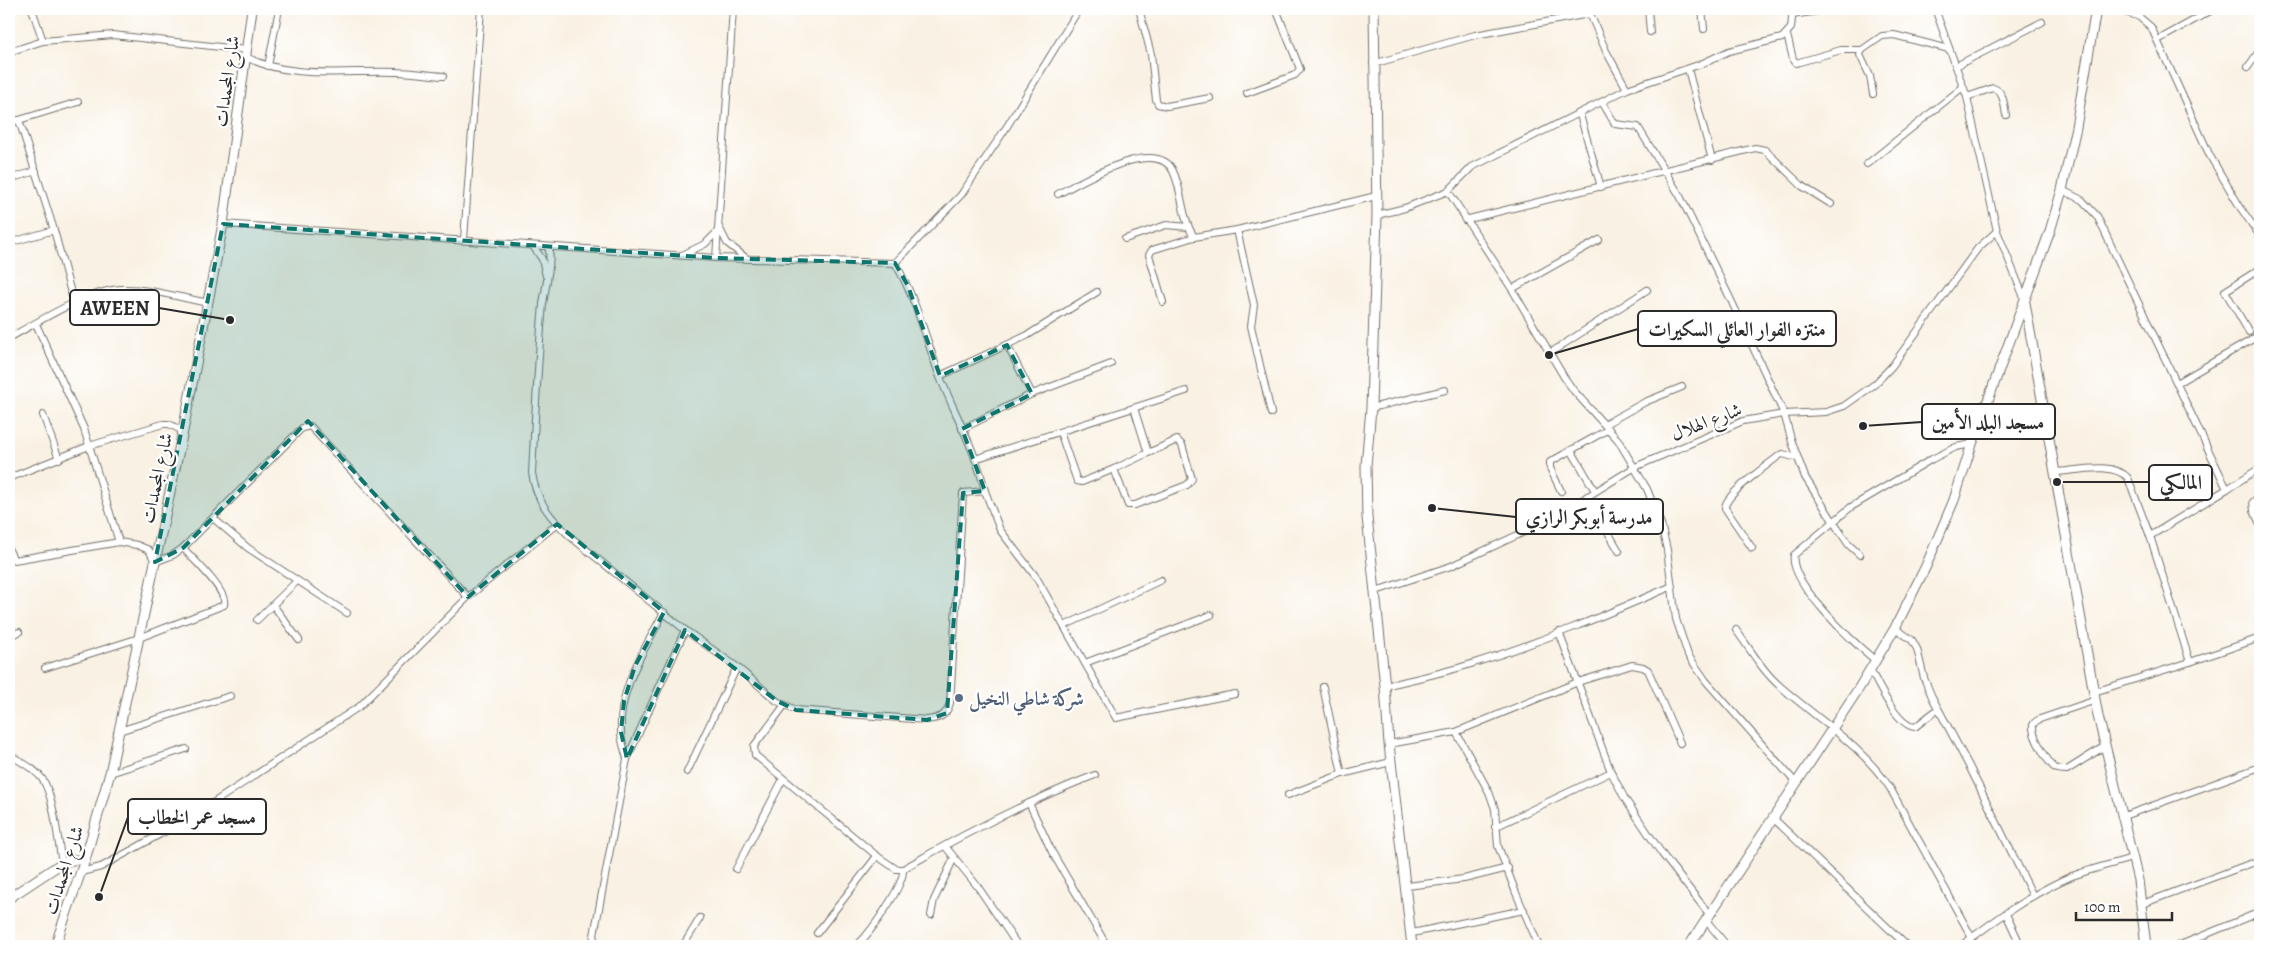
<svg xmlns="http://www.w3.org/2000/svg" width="2269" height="955" viewBox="0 0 2269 955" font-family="Alegreya,Amiri,serif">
<rect width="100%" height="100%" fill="#fff"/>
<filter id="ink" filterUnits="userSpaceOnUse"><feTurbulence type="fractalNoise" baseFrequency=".02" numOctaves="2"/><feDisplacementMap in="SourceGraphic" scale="10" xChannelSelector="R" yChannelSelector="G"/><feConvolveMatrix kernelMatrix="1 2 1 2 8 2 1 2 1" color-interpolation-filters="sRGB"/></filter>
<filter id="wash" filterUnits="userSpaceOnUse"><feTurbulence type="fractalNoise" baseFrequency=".0096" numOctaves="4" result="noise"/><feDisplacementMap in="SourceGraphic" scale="20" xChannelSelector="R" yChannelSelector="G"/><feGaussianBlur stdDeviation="1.12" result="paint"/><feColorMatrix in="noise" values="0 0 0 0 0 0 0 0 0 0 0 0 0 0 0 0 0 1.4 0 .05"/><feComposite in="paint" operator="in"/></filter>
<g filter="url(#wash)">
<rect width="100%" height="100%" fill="#f9f1e3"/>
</g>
<g filter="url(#ink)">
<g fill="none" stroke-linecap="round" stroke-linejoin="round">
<defs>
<g id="street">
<polyline points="32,9 43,41"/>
<polyline points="1139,9 1151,54 1156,100 1158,104 1167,106 1210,98"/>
<polyline points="1588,9 1606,51 1627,89"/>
<polyline points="1648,9 1650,32"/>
<polyline points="1702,9 1704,29"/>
<polyline points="1935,9 1967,97 1997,231 2025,300"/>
<polyline points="2113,9 2138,16 2151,27 2210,156 2240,207 2260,236"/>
<polyline points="1792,15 1832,9"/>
<polyline points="1787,35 1793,59 1796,63 1841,50 1862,50"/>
<polyline points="2158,40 2214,9"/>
<polyline points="9,52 43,41 113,35 247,50"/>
<path d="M246 57C291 80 348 70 397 72 412 72 427 75 443 76"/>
<polyline points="1373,64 1475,35 1589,14"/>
<polyline points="268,66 279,9"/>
<polyline points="1956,66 2042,22"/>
<polyline points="2248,67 2260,50"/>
<polyline points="1688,69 1712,160"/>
<polyline points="1247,93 1295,75 1300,69 1276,9"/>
<polyline points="1873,94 1870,76 1860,55 1862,50 1882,36 1894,35 1949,49"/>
<path d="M1967 97 1993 88C2004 91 2004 105 2006 115"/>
<polyline points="1602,102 1615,124 1638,127 1680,196 1730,298 1784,414 1792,442 1805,477 1838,529 1849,545 1860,555"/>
<polyline points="1580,115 1601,187"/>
<polyline points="19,120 78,102"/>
<polyline points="9,122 19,120 54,230 74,304"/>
<polyline points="1867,164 1963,87"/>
<polyline points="9,179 36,171"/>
<polyline points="2062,190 2082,200 2097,216 2227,489 2260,468"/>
<polyline points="1448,191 1512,289 1564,377 1574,391 1618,440 1647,489 1661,524 1667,550 1676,619 1688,655 1706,681 1796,783"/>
<path d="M1058 194C1081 182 1156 136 1173 171 1183 192 1181 217 1194 237"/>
<polyline points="1377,215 1405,208 1448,191 1472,167 1627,89 1701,64 1729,51 1782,38 1791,28 1793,9"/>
<polyline points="1465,220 1755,148 1765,150 1802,186 1831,204"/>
<polyline points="223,224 716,258 895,263"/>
<polyline points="719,227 727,243 746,258"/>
<polyline points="1237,230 1254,305 1251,326 1271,413"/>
<polyline points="464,239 481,9"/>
<polyline points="1125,239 1166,225 1188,227"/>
<polyline points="9,243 54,230"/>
<polyline points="533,246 542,259 546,276"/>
<path d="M548 247C553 258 545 289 543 304 538 360 535 416 532 473 536 501 551 519 572 538L685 630 737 667 777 701 796 710 927 720C941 718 946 716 950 703L963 493 985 491C976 451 955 414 940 377 926 339 916 298 895 263"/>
<polyline points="682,255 705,244 718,231"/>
<polyline points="716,258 733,9"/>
<polyline points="895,263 961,195 1006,128 1079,9"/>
<polyline points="1512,289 1599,240"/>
<polyline points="1163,302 1149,255 1152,250 1194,237 1237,230 1376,196"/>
<polyline points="36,324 84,429 119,542 137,545 149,550 155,562 173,555 183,548 302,428 310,426 468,597"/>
<polyline points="2249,332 2225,291 2260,269"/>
<path d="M9 338C40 321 86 291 121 289 150 288 181 298 209 303"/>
<polyline points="1007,345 1032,394"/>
<polyline points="1550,353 1647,290"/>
<polyline points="940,376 1028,335 1097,292"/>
<polyline points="2177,383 2260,335"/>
<polyline points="1134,408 1148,453 1114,469 1128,505 1135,505 1187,485 1192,479 1182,445 1177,440 1148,453"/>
<polyline points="1371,408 1445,390"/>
<polyline points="43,415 59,459"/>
<polyline points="1605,424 1645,402 1682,387"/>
<polyline points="962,429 1032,394 1111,364"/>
<polyline points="1060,432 1077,481 1082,482 1114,469"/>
<polyline points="1571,450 1595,491"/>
<polyline points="975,459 1186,391"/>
<path d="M2056 472C2078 471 2112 461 2128 478L2150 536 2190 662"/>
<polyline points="9,478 89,446 163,424 169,424 183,431"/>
<polyline points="985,491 1000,530 1036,577 1116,718 1235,694"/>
<polyline points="1561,491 1550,468 1550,462 1609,429"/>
<polyline points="1587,496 1619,551"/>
<polyline points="2260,496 2253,502 2254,511 2260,524"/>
<polyline points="213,518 248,548 347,613"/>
<polyline points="2150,536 2227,489"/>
<path d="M1752 548 1725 508C1725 494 1768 465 1780 455L1783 454 1797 458"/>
<polyline points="9,550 14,560 119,542"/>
<polyline points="1376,591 1451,566 1548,521 1635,467 1743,421 1784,414 1826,412 1844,406 1875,384 1892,366 1978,248 1997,231"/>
<polyline points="273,605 299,640"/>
<polyline points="257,620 297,581"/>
<polyline points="1064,626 1161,580"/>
<polyline points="1895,628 1912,640 1917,649 1924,678 1932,697 1970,768 2033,896"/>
<path d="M1736 630C1750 649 1763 672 1781 687 1819 720 1862 746 1890 788L1972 938"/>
<polyline points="1559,632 1611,772 1625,799 1662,854 1709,914"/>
<polyline points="9,636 19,632"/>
<path d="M1875 660C1854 643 1788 582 1794 555L1851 507 1932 459 1956 447 1972 444"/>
<polyline points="1085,663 1211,615"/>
<path d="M45 668 139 638 224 605C228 591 193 559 183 548"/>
<path d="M1870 669C1878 684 1897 726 1915 727L1938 709"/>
<path d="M1385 686C1414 679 1443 673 1471 664 1539 643 1605 615 1670 587"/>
<polyline points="1323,687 1342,774"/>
<polyline points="2094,692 2190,662 2260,638"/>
<path d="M2096 700 2040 719C2036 721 2032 724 2033 728 2033 737 2048 763 2055 768 2058 770 2063 770 2067 770L2105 746"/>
<path d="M784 706 754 746 755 755 877 856 896 869H903C965 833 1028 801 1095 775"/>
<polyline points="119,731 230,696"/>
<polyline points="1456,732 1578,682 1632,665 1643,667 1648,670 1680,743"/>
<polyline points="1389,744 1456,732 1489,792 1495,809 1498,846 1516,893 1539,946"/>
<path d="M9 754C20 762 35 768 43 780 54 797 58 842 62 863"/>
<path d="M627 759C625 750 621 741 621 732 618 689 645 649 664 612"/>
<polyline points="687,772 737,667"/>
<polyline points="110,773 186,749"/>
<polyline points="1288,795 1342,774 1391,762"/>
<polyline points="1029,803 1052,852 1107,946"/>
<polyline points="2121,817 2260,767"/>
<polyline points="1773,818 1907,946"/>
<polyline points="1495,827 1611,772"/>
<polyline points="945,846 978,887 1018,946"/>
<polyline points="736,869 783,779"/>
<polyline points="81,872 101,867 193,816 360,706 468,597 557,524"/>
<polyline points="1407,886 1464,879 1508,868"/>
<polyline points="2142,904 2260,860"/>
<polyline points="2006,914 2021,946"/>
<polyline points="931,915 934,900 954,858"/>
<polyline points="1705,919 1727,946"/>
<polyline points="817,933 877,856"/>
<polyline points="1412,933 1524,910"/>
<polyline points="592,946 627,759 685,630"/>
<polyline points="683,946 700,918"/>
<path d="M856 946C869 935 905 885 903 869"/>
<path d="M1961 946C1995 920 2032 893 2072 876 2091 869 2112 864 2132 858"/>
<polyline points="2178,946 2260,912"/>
</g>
<g id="secondary">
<polyline points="1374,9 1377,215 1371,408 1366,466 1367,517 1385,686 1389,744 1412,946"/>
<polyline points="2025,303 2098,716 2138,880 2146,946"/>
<polyline points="9,898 62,863 71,860 85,860"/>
<polyline points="55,946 85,860 110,773 183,431 223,224 252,9"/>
<polyline points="1689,946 1859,688 1895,628 1926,566 1954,500 1972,444 2050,231 2062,190 2076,127 2096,9"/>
</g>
</defs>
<use href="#street" stroke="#73706b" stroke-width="8"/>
<use href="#secondary" stroke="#73706b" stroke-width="11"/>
<use href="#street" stroke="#fff" stroke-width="6"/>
<use href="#secondary" stroke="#fff" stroke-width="9"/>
</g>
</g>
<path fill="#0f766e" fill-opacity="0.2" stroke="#0f766e" stroke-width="4" stroke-dasharray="10 6" stroke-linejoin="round" d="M223 224 716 258 895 263 908 286 940 376 1007 345 1032 394 962 429 985 491 963 493 947 713 927 720 796 710 777 701 685 630 627 759 621 732 624 701 635 666 664 612 557 524 468 597 308 421 183 548 155 562Z"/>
<circle fill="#5c6f8a" stroke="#fff" stroke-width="2" cx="959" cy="698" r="5"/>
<g text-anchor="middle" stroke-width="4.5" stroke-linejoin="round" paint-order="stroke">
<g font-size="19" fill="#2b2b2b" stroke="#fff">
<text transform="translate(226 81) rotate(-82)" y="7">شارع المجمدات</text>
<text transform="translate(1706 421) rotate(-21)" y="7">شارع الهلال</text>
<text transform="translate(156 478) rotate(-78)" y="7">شارع المجمدات</text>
<text transform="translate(63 870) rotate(-72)" y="7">شارع المجمدات</text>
</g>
<g font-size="19" font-weight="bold" fill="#4e5e75" stroke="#fff" text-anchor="start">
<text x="969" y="705">شركة شاطي النخيل</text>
</g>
</g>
<path fill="none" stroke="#2b2b2b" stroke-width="2" d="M230 320L159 308M1549 355L1638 329M1863 426L1922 422M2057 482L2149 482M1432 508L1516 517M99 897L128 817"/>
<g fill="#2b2b2b" stroke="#fff" stroke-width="2">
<circle cx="230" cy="320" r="5"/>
<circle cx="1549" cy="355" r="5"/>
<circle cx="1863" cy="426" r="5"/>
<circle cx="2057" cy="482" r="5"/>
<circle cx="1432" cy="508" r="5"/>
<circle cx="99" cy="897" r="5"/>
</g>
<g fill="#fff" stroke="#2b2b2b" stroke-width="2">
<rect x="70" y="290" width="89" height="35" rx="5"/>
<rect x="1638" y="311" width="198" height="35" rx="5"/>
<rect x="1922" y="404" width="133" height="35" rx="5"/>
<rect x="2149" y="465" width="63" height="35" rx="5"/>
<rect x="1516" y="499" width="147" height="35" rx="5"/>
<rect x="128" y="799" width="138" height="35" rx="5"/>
</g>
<g font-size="20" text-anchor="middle" font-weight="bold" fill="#2b2b2b">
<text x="115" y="315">AWEEN</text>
<text x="1737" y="336">منتزه الفوار العائلي السكيرات</text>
<text x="1988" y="429">مسجد البلد الأمين</text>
<text x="2181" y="489">المالكي</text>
<text x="1589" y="524">مدرسة أبوبكر الرازي</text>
<text x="197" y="824">مسجد عمر الخطاب</text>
</g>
<rect width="2269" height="955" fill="none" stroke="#fff" stroke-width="30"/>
<path d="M2076 912v8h96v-8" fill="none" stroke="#2b2b2b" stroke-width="2.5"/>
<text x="2084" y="912" font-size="15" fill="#2b2b2b" stroke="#ffffff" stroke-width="4" paint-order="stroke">100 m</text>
</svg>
